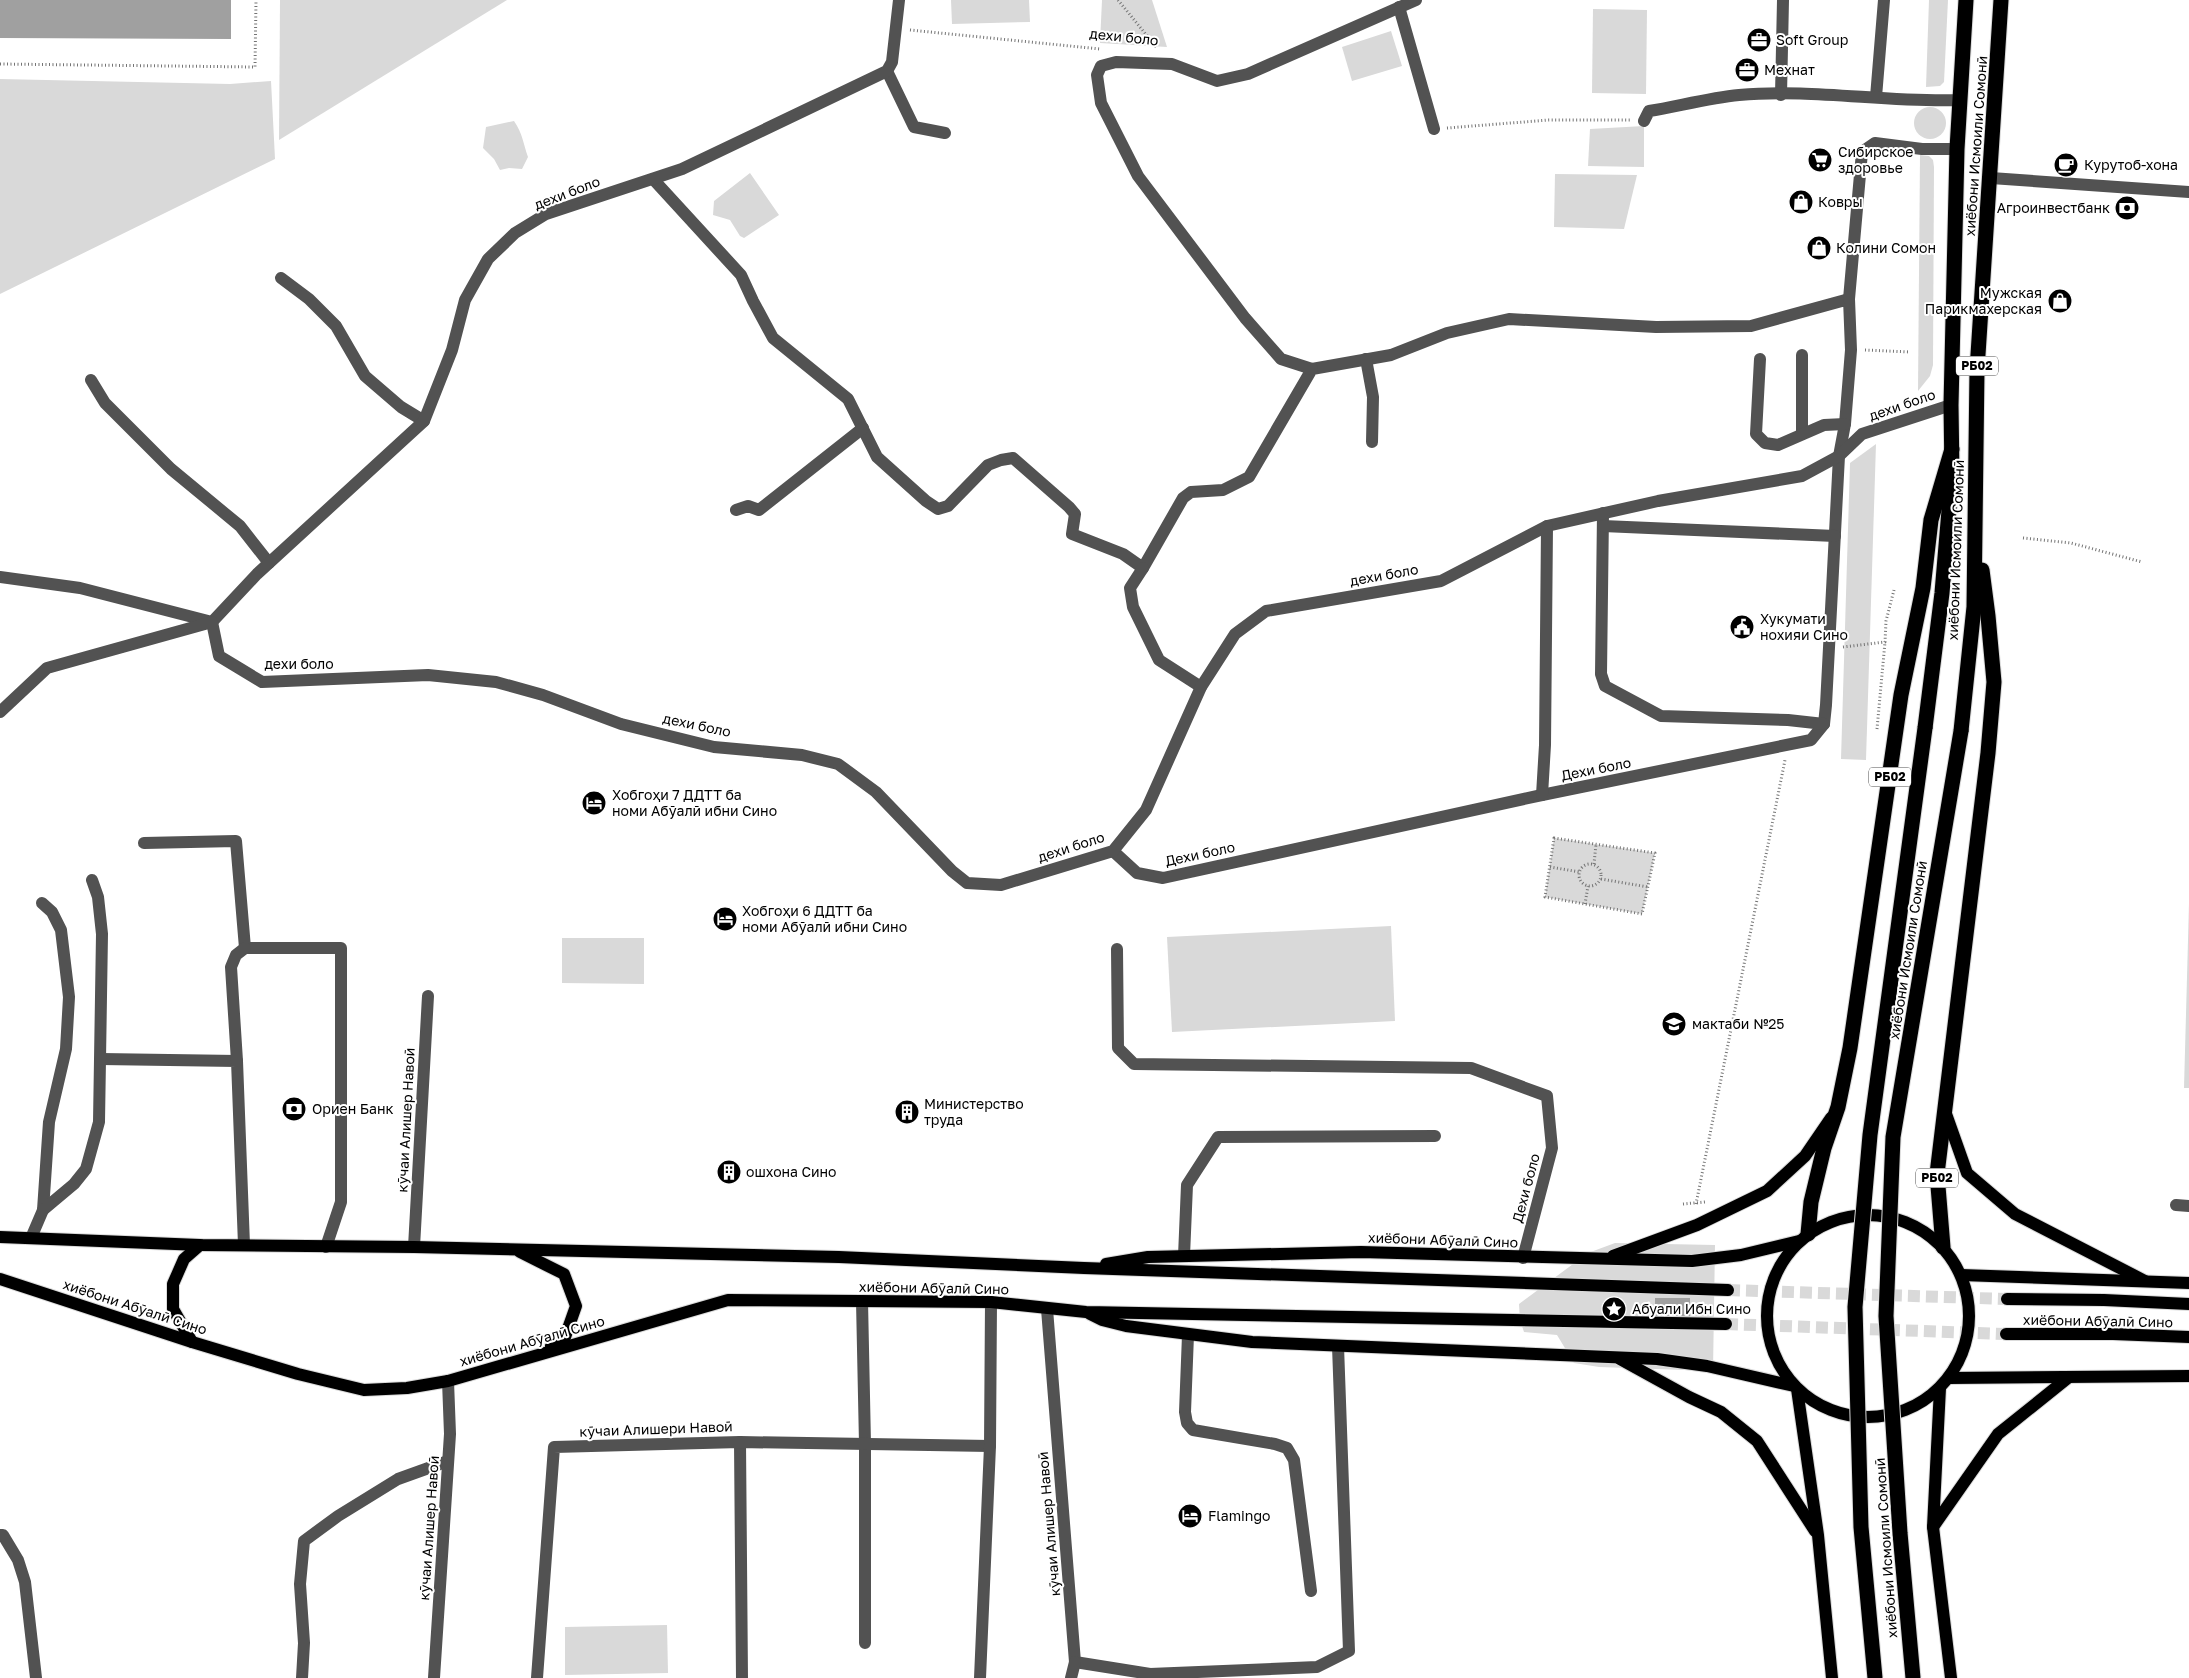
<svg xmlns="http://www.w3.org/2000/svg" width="2189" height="1678" viewBox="0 0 2189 1678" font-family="'Golos Text',sans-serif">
<rect width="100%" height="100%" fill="#fff"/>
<g fill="#d9d9d9">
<polygon points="280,0 507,0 279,140"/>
<polygon points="951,0 1029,0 1030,22 952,24"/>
<polygon points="1102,0 1152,0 1167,47 1100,43"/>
<polygon points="1929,0 1948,0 1944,82 1940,86 1926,87"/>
<polygon points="1593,9 1647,10 1646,94 1592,93"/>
<polygon points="1391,31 1402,66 1352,81 1342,47"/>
<polygon points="0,79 230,84 271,81 275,159 0,294"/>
<circle cx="1930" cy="123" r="16"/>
<path d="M514 121C523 134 523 143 528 157L522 169 509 168 500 170 494 159 483 148 486 127Z"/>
<polygon points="1644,126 1644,167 1588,166 1590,129"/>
<polygon points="1920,155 1929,156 1933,160 1934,167 1933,365 1930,376 1918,391"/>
<polygon points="750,173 779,215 744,238 740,236 730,220 713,215 714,201"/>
<polygon points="1555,174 1637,175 1624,229 1554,227"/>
<polygon points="1876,444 1866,760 1841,759 1850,463"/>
<polygon points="1554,838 1655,853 1642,914 1545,897"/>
<polygon points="2189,903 2189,1088 2184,1088"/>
<polygon points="1391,926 1395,1021 1172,1032 1167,937"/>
<polygon points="562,938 644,938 644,984 562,983"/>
<polygon points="1615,1243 1715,1245 1713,1371 1599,1367 1574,1363 1557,1335 1524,1332 1520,1320 1519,1304 1588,1253"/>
<polygon points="667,1625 668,1673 565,1675 565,1627"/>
</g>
<g fill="#a0a0a0">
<polygon points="0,0 231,0 231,39 0,38"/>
<rect x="1655" y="1298" width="35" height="26"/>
</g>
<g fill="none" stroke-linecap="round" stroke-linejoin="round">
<g stroke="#d9d9d9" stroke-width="12" stroke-dasharray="12 6" stroke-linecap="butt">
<polyline points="1728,1290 2007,1299"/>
<polyline points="1726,1324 2006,1334"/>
</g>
<defs>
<g id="major">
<polyline points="1945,1111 1967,1173 2015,1214 2145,1281"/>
<circle cx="1868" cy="1316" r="101"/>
<polyline points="0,1237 200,1245 414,1247 839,1257 1084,1268 1728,1290"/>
<polyline points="520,1252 564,1274 576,1306 564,1340 551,1346"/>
<polyline points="1613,1256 1697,1225 1767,1191 1805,1156 1831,1118"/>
<polyline points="1106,1264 1148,1257 1361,1252 1692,1261 1741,1255 1799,1241"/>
<polyline points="1961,1275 2189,1283"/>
<polyline points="0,1279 192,1342 298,1374 364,1390 407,1388 448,1381 728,1300 991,1302 1086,1312 1726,1324"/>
<polyline points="2007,1299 2104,1300 2189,1304"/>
<polyline points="1090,1314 1102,1320 1126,1326 1252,1342 1657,1359 1707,1366 1794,1386"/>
<polyline points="2006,1334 2113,1334 2189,1337"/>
<polyline points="192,1342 173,1309 173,1284 184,1259 200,1245"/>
<polyline points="1620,1359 1689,1397 1721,1412 1757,1441 1815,1531"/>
<polyline points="1949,1378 2189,1376"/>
<polyline points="1940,1388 1933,1527 1951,1678"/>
<polyline points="1797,1389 1818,1535 1832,1678"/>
<polyline points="1933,1527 1998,1434 2069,1377"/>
</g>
<g id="highway">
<polyline points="1925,728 1942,593 1952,475 1951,405 1957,149 1966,0"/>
<polyline points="1961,731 1974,607 1977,370 2001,0"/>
<polyline points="1808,1234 1811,1202 1824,1148 1838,1107 1850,1048 1901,695 1923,588 1931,520 1952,449"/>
<polyline points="1943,1247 1937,1174 1988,753 1994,682 1988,616 1982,570"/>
</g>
</defs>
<use href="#major" stroke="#dbdbdb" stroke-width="14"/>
<use href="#highway" stroke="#dbdbdb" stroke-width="17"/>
<g stroke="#747474" stroke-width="3" stroke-dasharray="1 2.5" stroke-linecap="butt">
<polyline points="1118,0 1157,48"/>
<polyline points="910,30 1100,49"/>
<polyline points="0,64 255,67 256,0"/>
<polyline points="1447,128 1549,120 1631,120"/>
<polyline points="1865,350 1910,352"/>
<polyline points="2023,538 2071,543 2142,562"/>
<polyline points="1843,647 1885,642 1886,621 1894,590"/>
<polyline points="1877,729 1885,642"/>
<polygon points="1554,838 1655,853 1642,914 1545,897"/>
<circle cx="1590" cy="875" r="11"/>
<polyline points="1594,864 1596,844"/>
<polyline points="1550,867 1580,872"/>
<polyline points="1601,879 1648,887"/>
<polyline points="1585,904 1588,886"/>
<polyline points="1683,1204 1705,1202"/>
<polyline points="1696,1204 1785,760"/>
</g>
<g stroke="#525252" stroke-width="12">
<polyline points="1399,7 1434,129"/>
<polyline points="887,71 914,127 945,133"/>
<polyline points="1781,95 1783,0"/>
<polyline points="1876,97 1884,0"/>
<path d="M1644 121 1649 111C1679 106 1709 98 1739 95 1813 88 1887 103 1960 100"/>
<polyline points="1991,178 2189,192"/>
<polyline points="653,179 741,275 753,301 773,338 848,399 877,457 926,501 938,509 948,506 988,465 1001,460 1013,458 1069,507 1075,514 1072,534 1123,554 1143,568 1183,498 1191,492 1223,490 1249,477 1312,369 1391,355 1447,333 1509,319 1656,327 1751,326 1849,299 1851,350 1845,424 1839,456 1826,705 1824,724 1811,740 1542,795 1163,878 1137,873 1113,851"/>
<polyline points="281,278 309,299 336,326 365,376 401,407 424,421"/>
<polyline points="1849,299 1862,152 1875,143 1922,149 1957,149"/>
<polyline points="1802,355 1802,434"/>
<polyline points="1366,359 1373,397 1372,442"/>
<polyline points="1760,359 1756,434 1765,443 1778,445 1824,425 1845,424"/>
<polyline points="1312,369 1281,359 1245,318 1138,176 1101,103 1097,75 1101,66 1116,62 1172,64 1217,81 1248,74 1416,0"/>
<polyline points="91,380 105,403 171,469 240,526 269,563"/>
<polyline points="736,510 748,506 759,510 863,428"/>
<polyline points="1603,513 1601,674 1605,686 1661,716 1788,720 1824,724"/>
<polyline points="1603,526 1835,536"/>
<polyline points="1143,568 1130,588 1133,607 1159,660 1201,687"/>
<polyline points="0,577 80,588 212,622 257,574 424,421 452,350 465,300 488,259 515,233 546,214 682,169 887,71 892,62 899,0"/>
<polyline points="0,712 47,668 212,622 219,656 262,682 428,675 496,682 543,695 621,724 714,747 802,755 838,764 876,792 952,871 967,883 1001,885 1113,851 1146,810 1201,687 1235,634 1266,611 1441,581 1547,526 1658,501 1802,476 1839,456 1862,434 1951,405"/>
<polyline points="1542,795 1545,745 1547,526"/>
<polyline points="144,843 236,841 245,948 341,948 341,1202 326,1247"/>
<polyline points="42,903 52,912 61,930 69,997 66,1049 49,1122 43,1210"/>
<polyline points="1117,949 1118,1048 1134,1064 1471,1068 1547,1096 1552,1148 1523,1258"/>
<polyline points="101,1059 237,1061 244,1245"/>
<polyline points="237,1061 231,967 236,955 245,948"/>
<polyline points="2176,1205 2189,1206"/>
<polyline points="31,1238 43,1210 74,1184 86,1169 99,1122 102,934 98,897 92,880"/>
<polyline points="414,1247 428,996"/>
<polyline points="1184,1256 1187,1185 1218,1137 1435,1136"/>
<polyline points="862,1301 865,1444 865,1643"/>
<polyline points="1047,1309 1075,1662 1150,1674 1317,1667 1349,1651 1338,1346"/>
<polyline points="1188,1335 1185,1412 1187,1423 1193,1430 1275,1444 1287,1448 1294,1460 1311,1591"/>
<polyline points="740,1442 742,1678"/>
<polyline points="0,1535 3,1535 18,1560 25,1582 36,1678"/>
<polyline points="302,1678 304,1643 300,1584 304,1541 338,1516 398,1479 448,1461"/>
<polyline points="434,1678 450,1434 448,1381"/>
<polyline points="537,1678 554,1447 740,1442 990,1446"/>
<polyline points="980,1678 990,1446 991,1302"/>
<polyline points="1071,1678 1075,1662"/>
</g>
<use href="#major" stroke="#000" stroke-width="12"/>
<use href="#highway" stroke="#000" stroke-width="15"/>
<defs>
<g id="highway-bridge">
<polyline points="1875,1678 1861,1527 1855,1307 1870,1135 1925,728"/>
<polyline points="1913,1678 1900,1533 1886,1316 1893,1137 1961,731"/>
</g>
</defs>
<use href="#highway-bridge" stroke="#dbdbdb" stroke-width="17" stroke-linecap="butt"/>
<use href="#highway-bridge" stroke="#000" stroke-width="15"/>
</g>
<defs>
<symbol id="office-disc" viewBox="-11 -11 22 22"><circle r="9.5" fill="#000" stroke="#fff"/><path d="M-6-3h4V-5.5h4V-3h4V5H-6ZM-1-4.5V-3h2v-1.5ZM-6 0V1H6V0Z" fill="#fff"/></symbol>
<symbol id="supermarket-disc" viewBox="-11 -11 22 22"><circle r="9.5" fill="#000" stroke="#fff"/><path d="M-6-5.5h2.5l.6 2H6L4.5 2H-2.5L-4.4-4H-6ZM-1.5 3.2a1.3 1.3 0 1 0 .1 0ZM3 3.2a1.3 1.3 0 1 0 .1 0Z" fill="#fff"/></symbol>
<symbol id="cafe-disc" viewBox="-11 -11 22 22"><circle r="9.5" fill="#000" stroke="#fff"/><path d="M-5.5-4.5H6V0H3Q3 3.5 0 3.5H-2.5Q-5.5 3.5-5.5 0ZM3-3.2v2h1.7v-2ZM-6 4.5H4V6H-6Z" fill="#fff"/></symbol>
<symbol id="shop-disc" viewBox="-11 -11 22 22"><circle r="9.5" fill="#000" stroke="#fff"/><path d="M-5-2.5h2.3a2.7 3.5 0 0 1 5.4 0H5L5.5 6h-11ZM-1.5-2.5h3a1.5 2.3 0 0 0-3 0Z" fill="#fff"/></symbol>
<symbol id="bank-disc" viewBox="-11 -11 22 22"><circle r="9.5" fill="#000" stroke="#fff"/><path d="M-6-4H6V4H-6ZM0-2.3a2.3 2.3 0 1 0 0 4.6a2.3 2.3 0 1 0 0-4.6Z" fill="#fff"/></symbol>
<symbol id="civic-disc" viewBox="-11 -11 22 22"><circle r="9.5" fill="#000" stroke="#fff"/><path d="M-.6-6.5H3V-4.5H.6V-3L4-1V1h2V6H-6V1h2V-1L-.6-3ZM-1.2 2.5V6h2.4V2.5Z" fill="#fff"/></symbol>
<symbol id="hotel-disc" viewBox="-11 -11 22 22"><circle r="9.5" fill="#000" stroke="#fff"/><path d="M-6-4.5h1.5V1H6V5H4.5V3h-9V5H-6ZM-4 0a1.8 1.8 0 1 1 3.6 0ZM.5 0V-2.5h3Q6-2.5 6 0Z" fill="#fff"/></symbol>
<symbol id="school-disc" viewBox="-11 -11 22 22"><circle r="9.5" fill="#000" stroke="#fff"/><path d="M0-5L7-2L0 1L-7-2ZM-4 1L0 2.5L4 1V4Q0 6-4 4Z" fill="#fff"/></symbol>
<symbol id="building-disc" viewBox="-11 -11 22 22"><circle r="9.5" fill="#000" stroke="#fff"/><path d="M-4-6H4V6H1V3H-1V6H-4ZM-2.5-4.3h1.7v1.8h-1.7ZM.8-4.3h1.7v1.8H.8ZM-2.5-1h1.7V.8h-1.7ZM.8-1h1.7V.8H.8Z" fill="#fff"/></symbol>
<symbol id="sight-disc" viewBox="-11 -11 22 22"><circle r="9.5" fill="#000" stroke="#fff"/><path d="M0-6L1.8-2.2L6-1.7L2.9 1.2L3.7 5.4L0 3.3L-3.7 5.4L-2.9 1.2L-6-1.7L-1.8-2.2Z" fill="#fff"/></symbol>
</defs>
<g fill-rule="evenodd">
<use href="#office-disc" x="1745" y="26" width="28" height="28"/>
<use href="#office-disc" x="1733" y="56" width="28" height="28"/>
<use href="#supermarket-disc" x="1806" y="146" width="28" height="28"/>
<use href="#cafe-disc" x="2052" y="151" width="28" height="28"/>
<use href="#shop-disc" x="1787" y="188" width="28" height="28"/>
<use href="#bank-disc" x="2113" y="194" width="28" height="28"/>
<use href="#shop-disc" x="1805" y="234" width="28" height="28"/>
<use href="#shop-disc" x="2046" y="287" width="28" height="28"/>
<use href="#civic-disc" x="1728" y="613" width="28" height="28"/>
<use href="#hotel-disc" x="580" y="789" width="28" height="28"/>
<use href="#hotel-disc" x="711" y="905" width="28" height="28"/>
<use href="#school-disc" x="1660" y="1010" width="28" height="28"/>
<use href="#bank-disc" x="280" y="1095" width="28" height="28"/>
<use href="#building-disc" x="893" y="1098" width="28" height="28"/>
<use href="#building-disc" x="715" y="1158" width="28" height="28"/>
<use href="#sight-disc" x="1600" y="1295" width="28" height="28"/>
<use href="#hotel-disc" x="1176" y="1502" width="28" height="28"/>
</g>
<g text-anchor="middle" stroke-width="4" stroke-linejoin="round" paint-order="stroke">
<g fill="#fff" stroke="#4c4c4c" stroke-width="1">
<rect x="1956" y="356.5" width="42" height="19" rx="4"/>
<rect x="1869" y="767.5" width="42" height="19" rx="4"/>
<rect x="1916" y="1168.5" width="42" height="19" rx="4"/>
</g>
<g font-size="12" font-weight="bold" fill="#000">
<text x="1977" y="370">РБ02</text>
<text x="1890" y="781">РБ02</text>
<text x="1937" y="1182">РБ02</text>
</g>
<g font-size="14" fill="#000" stroke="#fff">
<text transform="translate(1124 37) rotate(6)" y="5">дехи боло</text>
<text transform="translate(1976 146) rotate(-86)" y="5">хиёбони Исмоили Сомонӣ</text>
<text transform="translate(567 193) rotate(-21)" y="5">дехи боло</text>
<text transform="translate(1902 405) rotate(-19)" y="5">дехи боло</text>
<text transform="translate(1956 550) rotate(-88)" y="5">хиёбони Исмоили Сомонӣ</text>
<text transform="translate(1384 575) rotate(-10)" y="5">дехи боло</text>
<text x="299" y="669">дехи боло</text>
<text transform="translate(697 725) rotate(12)" y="5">дехи боло</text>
<text transform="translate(1596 769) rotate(-11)" y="5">Дехи боло</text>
<text transform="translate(1071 847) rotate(-18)" y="5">дехи боло</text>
<text transform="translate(1200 854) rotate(-12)" y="5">Дехи боло</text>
<text transform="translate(1908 950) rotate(-81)" y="5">хиёбони Исмоили Сомонӣ</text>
<text transform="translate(406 1120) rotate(-87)" y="5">кӯчаи Алишер Навоӣ</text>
<text transform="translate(1526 1188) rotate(-75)" y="5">Дехи боло</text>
<text transform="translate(1443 1240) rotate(2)" y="5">хиёбони Абӯалӣ Сино</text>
<text transform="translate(934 1288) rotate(1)" y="5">хиёбони Абӯалӣ Сино</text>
<text transform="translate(135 1307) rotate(18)" y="5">хиёбони Абӯалӣ Сино</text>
<text transform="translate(2098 1321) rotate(1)" y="5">хиёбони Абӯалӣ Сино</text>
<text transform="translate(532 1341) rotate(-16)" y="5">хиёбони Абӯалӣ Сино</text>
<text transform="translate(656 1429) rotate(-2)" y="5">кӯчаи Алишери Навоӣ</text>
<text transform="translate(1049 1524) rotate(-95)" y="5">кӯчаи Алишер Навоӣ</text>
<text transform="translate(429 1528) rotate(-86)" y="5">кӯчаи Алишер Навоӣ</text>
<text transform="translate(1886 1548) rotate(-94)" y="5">хиёбони Исмоили Сомонӣ</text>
</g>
<g font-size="14" fill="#000" stroke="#fff" text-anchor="start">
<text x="1776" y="45">Soft Group</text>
<text x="1764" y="75">Мехнат</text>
<text x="1838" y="157">Сибирское<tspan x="1838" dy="16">здоровье</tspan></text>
<text x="2084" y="170">Курутоб-хона</text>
<text x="1818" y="207">Ковры</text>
<text x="2110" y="213" text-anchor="end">Агроинвестбанк</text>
<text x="1836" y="253">Колини Сомон</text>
<text x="2042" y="298" text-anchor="end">Мужская<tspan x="2042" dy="16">Парикмахерская</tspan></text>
<text x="1760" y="624">Хукумати<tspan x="1760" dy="16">нохияи Сино</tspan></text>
<text x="612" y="800">Хобгоҳи 7 ДДТТ ба<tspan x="612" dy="16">номи Абӯалӣ ибни Сино</tspan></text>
<text x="742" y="916">Хобгоҳи 6 ДДТТ ба<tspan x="742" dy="16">номи Абӯалӣ ибни Сино</tspan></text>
<text x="1692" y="1029">мактаби №25</text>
<text x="924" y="1109">Министерство<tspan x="924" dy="16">труда</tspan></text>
<text x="312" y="1114">Ориен Банк</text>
<text x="746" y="1177">ошхона Сино</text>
<text x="1632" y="1314">Абуали Ибн Сино</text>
<text x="1208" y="1521">Flamingo</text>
</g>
</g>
</svg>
